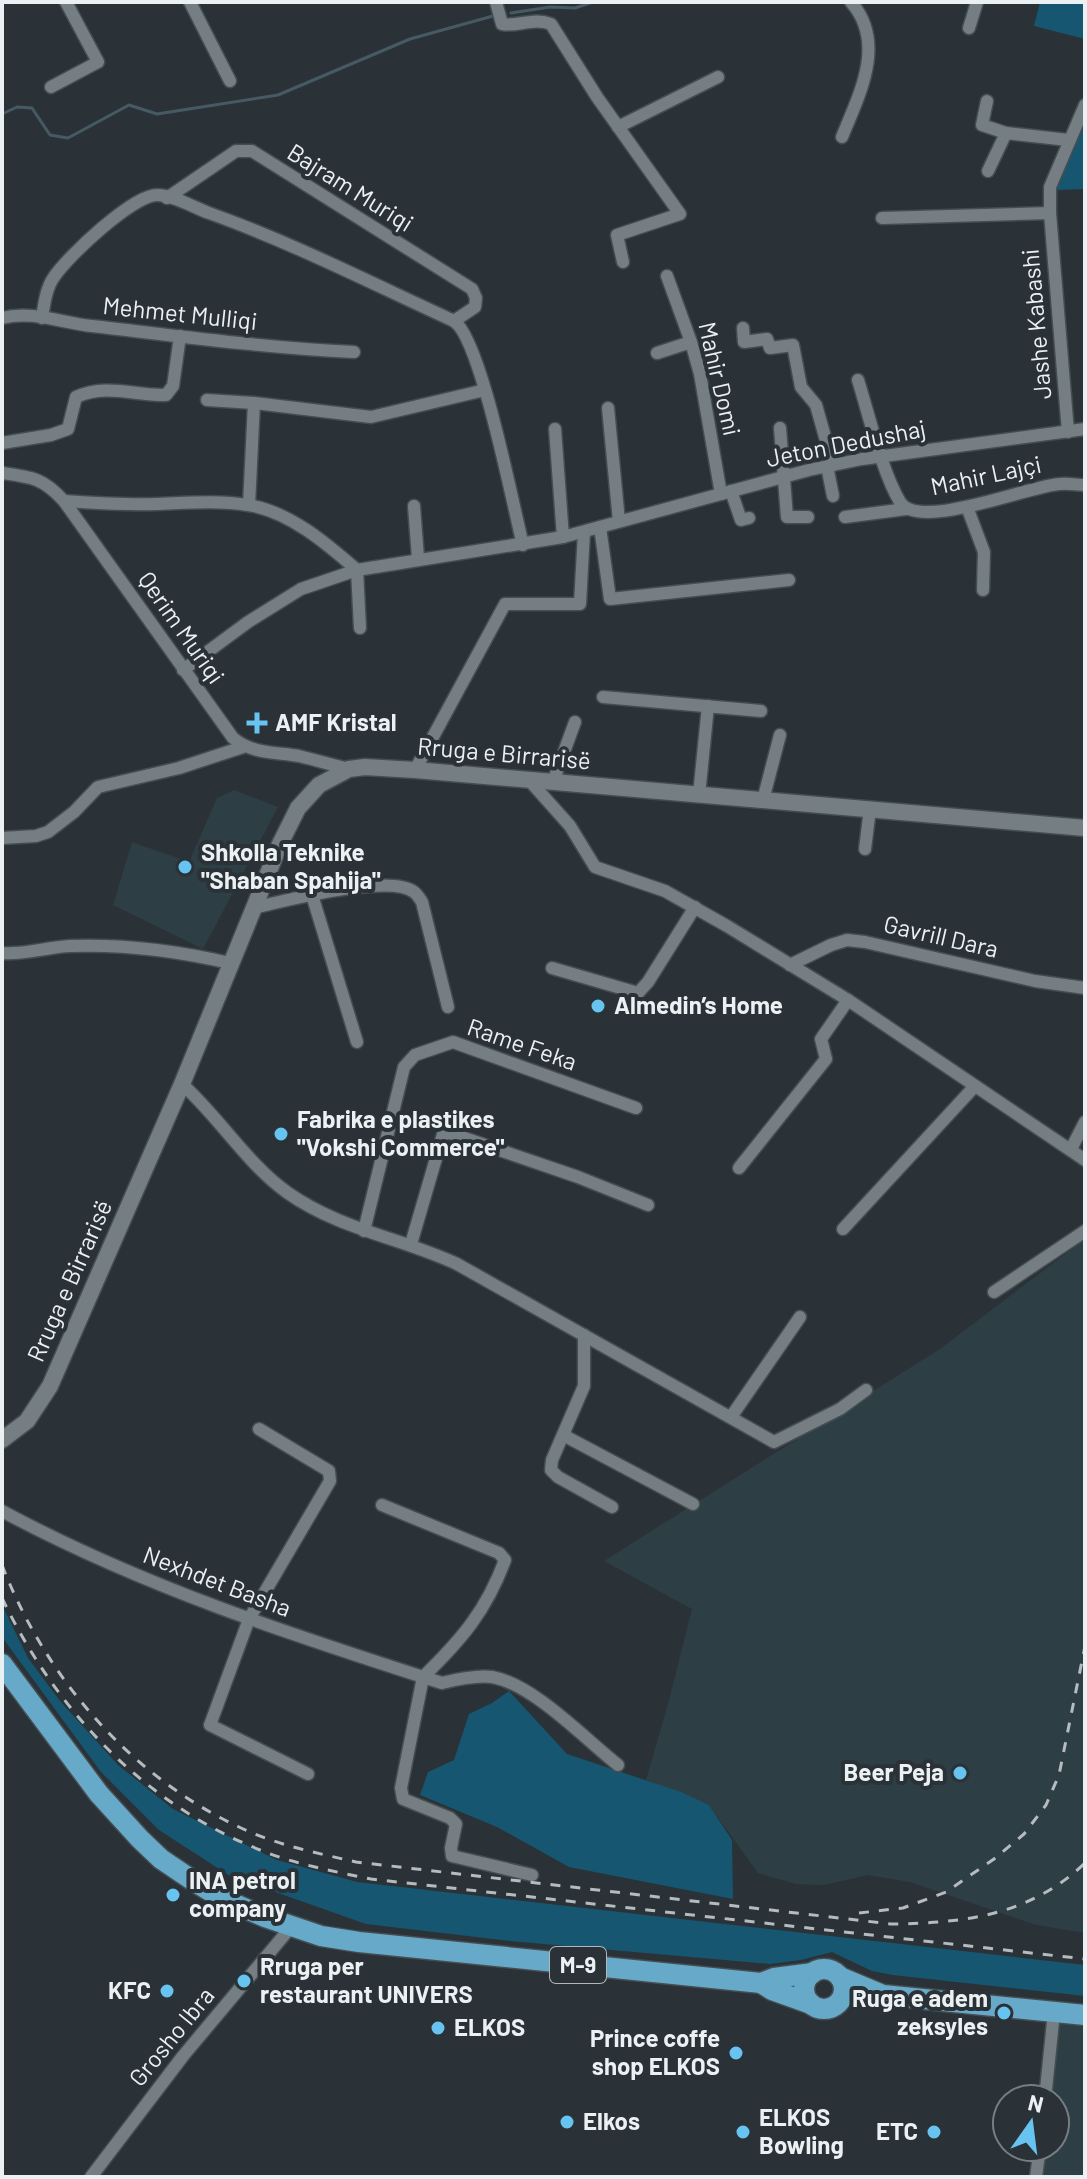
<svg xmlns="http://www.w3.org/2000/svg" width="1087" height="2179" viewBox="0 0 1087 2179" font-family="Barlow,sans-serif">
<rect width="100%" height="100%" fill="#2a3237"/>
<g fill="#2e3e45">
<polygon points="234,790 278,807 203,949 113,905 132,842 189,862 217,798"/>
<polygon points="1085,1239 1085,1933 1036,1925 910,1882 868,1875 824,1885 796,1884 758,1873 709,1805 646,1780 667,1708 692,1609 604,1561 940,1349"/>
<polygon points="1054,2012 1085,2015 1085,2177 1036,2177 1039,2147 1055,2147 1055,2099 1045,2099"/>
</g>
<g fill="#175670">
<polygon points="1040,2 1077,2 1085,5 1085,39 1034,26"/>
<polygon points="1085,123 1085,189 1056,190"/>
<polygon points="2,1605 28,1658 60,1701 118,1765 173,1809 277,1860 357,1882 1085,1965 1085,1996 893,1975 872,1971 832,1952 801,1960 770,1964 510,1941 366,1924 230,1876 159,1830 101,1772 2,1637"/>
<polygon points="509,1691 567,1754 681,1792 709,1805 732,1840 733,1899 569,1867 497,1827 420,1795 428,1772 454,1760 469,1714 492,1703"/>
</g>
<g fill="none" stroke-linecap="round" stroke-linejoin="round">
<g stroke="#465a64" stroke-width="3">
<polyline points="511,13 550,7 575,8 593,2"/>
<polyline points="2,114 17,107 32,108 50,135 68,138 129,105 157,114 278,95 410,39 493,16"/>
</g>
<defs>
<g id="minor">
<polyline points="190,2 230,81"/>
<path d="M496 2 502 24C519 27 533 17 551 24L597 97 680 214 617 235 623 262"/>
<polyline points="969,28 977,2"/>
<polyline points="51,87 98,62 66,2"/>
<polyline points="987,101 982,125 1006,133 1068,140"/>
<polyline points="618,127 718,77"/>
<path d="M842 137C859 95 887 43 851 2"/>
<polyline points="988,171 1006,133"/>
<polyline points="167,198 236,151 252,151 472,289 476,298 475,307 454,321"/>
<polyline points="1050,213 1050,187 1085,105"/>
<polyline points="882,218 1050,213 1068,432"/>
<polyline points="667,276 691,342 700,374 721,494"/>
<path d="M2 318C32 310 62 323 92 326 179 336 267 348 354 352"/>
<path d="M42 318C44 305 46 288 54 277 68 256 133 195 157 195 173 195 193 207 209 213 293 243 373 284 454 321 481 339 513 506 523 545"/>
<polyline points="743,328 744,342 767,339 770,348 793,345 801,387 816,405 833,465"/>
<polyline points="657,353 691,342"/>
<path d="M858 380C869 415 882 472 900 502 919 532 1031 485 1060 484 1068 483 1077 485 1085 485"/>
<polyline points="207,400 254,403 249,505"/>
<polyline points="254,403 371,417 485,390"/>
<polyline points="608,408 619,521"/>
<polyline points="780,428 787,517 808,517"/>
<polyline points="555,429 563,537"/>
<path d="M2 443 51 435 68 429 76 397C106 383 136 396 166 395L173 386 180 336"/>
<polyline points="827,466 833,496"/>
<path d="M2 473C32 477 43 478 64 501L233 738C252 754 276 752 299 756 316 760 332 765 349 769"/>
<polyline points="731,491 741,520 749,518"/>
<path d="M64 501C94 503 125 505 156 504 186 503 217 500 248 505 290 512 326 543 357 570L360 628"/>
<polyline points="414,506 418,558"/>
<polyline points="967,507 984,552 983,590"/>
<polyline points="845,517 906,509"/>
<polyline points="600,527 610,599 789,580"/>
<polyline points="183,670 248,622 301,589 357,570 563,537 809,470 862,459 1085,429"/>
<polyline points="603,697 761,711"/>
<polyline points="415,770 505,604 580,604 584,532"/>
<polyline points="529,780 570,826 595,867 665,891 727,926 848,1000 1085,1160"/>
<polyline points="553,782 575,722"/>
<polyline points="699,795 708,706"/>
<polyline points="763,800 780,735"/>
<polyline points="2,838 36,836 48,832 74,812 98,787 179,768 243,747"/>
<polyline points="865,849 870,809"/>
<polyline points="312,895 357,1042"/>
<path d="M253 908C284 901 389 873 414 892 417 894 420 899 422 902L448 1007"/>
<path d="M2 953C25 955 47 947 70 946 124 944 178 951 230 963"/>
<polyline points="790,965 831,945 847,940 865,942 1035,981 1085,988"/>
<polyline points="552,968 638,993 648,982 695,907"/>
<path d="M182 1084C219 1117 248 1165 288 1193 339 1229 401 1238 457 1264L774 1442 840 1409 866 1390"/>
<polyline points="1071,1149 1085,1122"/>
<polyline points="739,1168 826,1059 821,1039 848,1000"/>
<polyline points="843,1229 975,1086"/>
<polyline points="364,1231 404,1067 415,1055 453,1042 636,1108"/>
<polyline points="411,1244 444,1131 578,1177 648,1205"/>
<polyline points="994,1292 1085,1231"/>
<polyline points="584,1335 584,1386 552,1460 551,1470 558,1477 612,1507"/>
<polyline points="731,1417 800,1317"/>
<polyline points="259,1429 329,1471 330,1481 249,1619 210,1725 308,1774"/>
<polyline points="563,1435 693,1504"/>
<path d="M382 1505 499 1553 505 1560C486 1611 462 1639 423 1677"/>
<path d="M2 1511C141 1586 292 1635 442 1683 458 1679 476 1675 492 1677 533 1684 585 1739 618 1765"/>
<polyline points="423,1677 401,1788 403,1799 450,1818 456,1824 451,1848 452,1856 532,1875"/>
<polyline points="1045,2099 1054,2012"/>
<polyline points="91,2177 183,2056 291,1927"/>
<polyline points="1036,2177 1040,2147"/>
</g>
<polyline id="tertiary" points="2,1440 27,1421 50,1386 182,1084 280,844 298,808 319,785 349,769 365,767 415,770 1085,828"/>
<g id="primary">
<polyline points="2,1664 99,1794 140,1839 161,1859 195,1882 223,1899 265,1917 321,1936 359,1942 761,1983 774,1978 813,1973"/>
<circle cx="824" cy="1989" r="20"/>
<polyline points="840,1977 883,1995 1085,2015"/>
<polyline points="761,1983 772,1990 811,2004"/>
</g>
</defs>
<use href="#minor" stroke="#464d51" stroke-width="15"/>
<use href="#tertiary" stroke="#464d51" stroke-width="19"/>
<use href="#primary" stroke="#464d51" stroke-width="23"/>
<use href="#minor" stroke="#747e83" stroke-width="12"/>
<use href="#tertiary" stroke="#747e83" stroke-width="16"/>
<use href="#primary" stroke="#66a9c8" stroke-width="20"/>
<g stroke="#b5bbbf" stroke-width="3" stroke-dasharray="10 10" stroke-linecap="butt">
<path d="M2 1565C45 1677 130 1776 239 1827 276 1845 317 1853 356 1862L891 1924C964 1923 1029 1916 1085 1863"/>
<path d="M2 1598C59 1717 154 1815 282 1858 311 1867 341 1873 371 1879L1085 1959"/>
<polyline points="859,1913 903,1908 946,1892 994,1859 1024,1834 1046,1805 1059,1775 1085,1646"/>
</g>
</g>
<g fill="#67c4f0" stroke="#2a3237" stroke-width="3">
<path d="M253 711h8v8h8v8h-8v8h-8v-8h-8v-8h8z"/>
<circle cx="185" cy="867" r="8"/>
<circle cx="598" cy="1006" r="8"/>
<circle cx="281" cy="1134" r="8"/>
<circle cx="960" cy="1773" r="8"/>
<circle cx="173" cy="1895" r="8"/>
<circle cx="244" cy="1981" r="8"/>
<circle cx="167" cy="1991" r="8"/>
<circle cx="1004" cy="2013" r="8"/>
<circle cx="438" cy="2028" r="8"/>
<circle cx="736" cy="2053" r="8"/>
<circle cx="567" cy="2122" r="8"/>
<circle cx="743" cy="2132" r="8"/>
<circle cx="934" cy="2132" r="8"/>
</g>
<g text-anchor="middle" stroke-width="8" stroke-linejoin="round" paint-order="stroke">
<rect fill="#2a3237" stroke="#b1b7bb" stroke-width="2" x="550" y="1947" width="56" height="36" rx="6"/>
<g font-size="22" font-weight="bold" fill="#ebf0f3">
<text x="578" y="1973">M-9</text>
</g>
<g font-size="24" fill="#ebf0f3" stroke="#2a3237">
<text transform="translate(350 188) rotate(32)" y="8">Bajram Muriqi</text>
<text transform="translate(180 314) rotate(6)" y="8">Mehmet Mulliqi</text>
<text transform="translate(1037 324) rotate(-95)" y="8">Jashe Kabashi</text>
<text transform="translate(719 379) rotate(77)" y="8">Mahir Domi</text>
<text transform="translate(846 444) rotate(-11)" y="8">Jeton Dedushaj</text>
<text transform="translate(986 476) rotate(-12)" y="8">Mahir Lajçi</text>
<text transform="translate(181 628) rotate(55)" y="8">Qerim Muriqi</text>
<text transform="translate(504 754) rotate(5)" y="8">Rruga e Birrarisë</text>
<text transform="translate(941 937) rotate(13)" y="8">Gavrill Dara</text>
<text transform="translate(522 1045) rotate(19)" y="8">Rame Feka</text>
<text transform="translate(70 1281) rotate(-66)" y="8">Rruga e Birrarisë</text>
<text transform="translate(217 1582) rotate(21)" y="8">Nexhdet Basha</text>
<text transform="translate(172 2037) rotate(-51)" y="8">Grosho Ibra</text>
</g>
<g font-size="24" font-weight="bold" fill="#ebf0f3" stroke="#2a3237" text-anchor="start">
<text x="275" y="731">AMF Kristal</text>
<text x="201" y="861">Shkolla Teknike<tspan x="201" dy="28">"Shaban Spahija"</tspan></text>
<text x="614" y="1014">Almedin’s Home</text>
<text x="297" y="1128">Fabrika e plastikes<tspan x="297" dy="28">"Vokshi Commerce"</tspan></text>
<text x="944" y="1781" text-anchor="end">Beer Peja</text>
<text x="189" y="1889">INA petrol<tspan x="189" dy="28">company</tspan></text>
<text x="260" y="1975">Rruga per<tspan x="260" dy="28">restaurant UNIVERS</tspan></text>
<text x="151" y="1999" text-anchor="end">KFC</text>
<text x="988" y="2007" text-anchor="end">Ruga e adem<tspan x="988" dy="28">zeksyles</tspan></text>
<text x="454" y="2036">ELKOS</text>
<text x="720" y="2047" text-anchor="end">Prince coffe<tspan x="720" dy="28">shop ELKOS</tspan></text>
<text x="759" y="2126">ELKOS<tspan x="759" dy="28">Bowling</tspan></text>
<text x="583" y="2130">Elkos</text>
<text x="918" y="2140" text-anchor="end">ETC</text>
</g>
</g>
<rect width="1087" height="2179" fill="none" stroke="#ebf0f3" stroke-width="8"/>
<g transform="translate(1031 2123) rotate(14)"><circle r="38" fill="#2a3237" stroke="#777e82" stroke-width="2"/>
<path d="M0-6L14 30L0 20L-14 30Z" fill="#67c4f0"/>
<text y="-12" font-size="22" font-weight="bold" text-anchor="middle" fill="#ebf0f3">N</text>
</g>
</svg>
